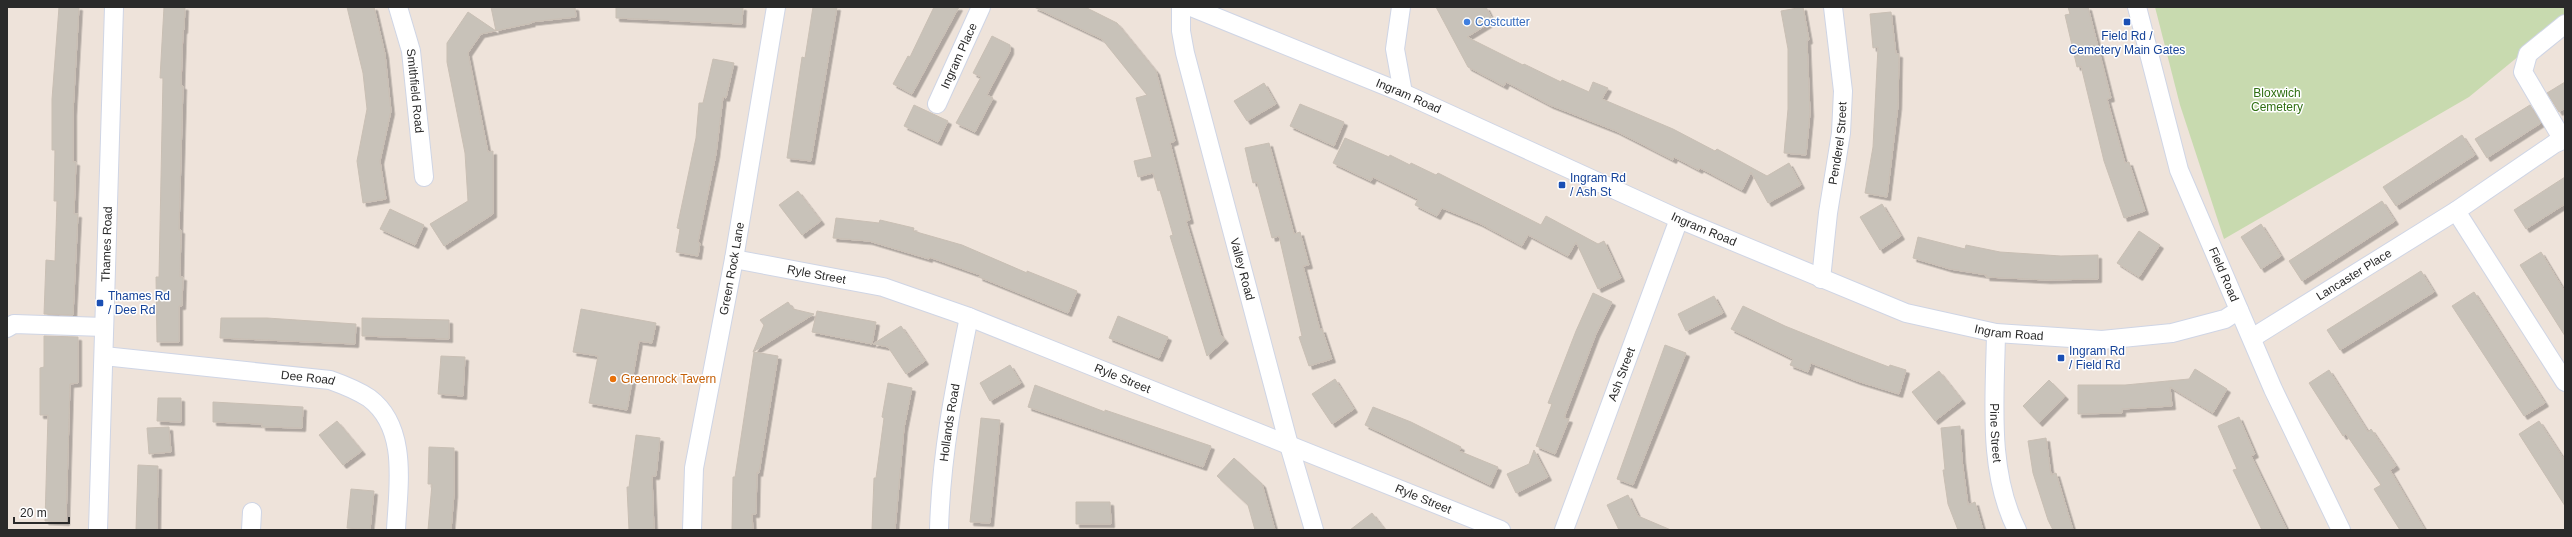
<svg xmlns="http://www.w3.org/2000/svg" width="2572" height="537" viewBox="0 0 2572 537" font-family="Arial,sans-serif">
<defs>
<filter id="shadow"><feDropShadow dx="3.5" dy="3.5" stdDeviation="0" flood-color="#0004"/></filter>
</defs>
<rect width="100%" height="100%" fill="#eee3da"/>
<polygon fill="#c8daaf" points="2155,7 2565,7 2565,18 2469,97 2224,239 2180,105"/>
<g fill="#c8c2b9" stroke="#c9bfb4" filter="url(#shadow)">
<polygon points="59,7 79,7 73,112 73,162 76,162 74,214 78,214 73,315 44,314 46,260 55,261 57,201 54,201 55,150 52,150 52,99"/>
<polygon points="164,7 185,7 184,30 183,30 181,86 183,86 179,230 181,230 180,277 183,277 182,306 179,306 179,342 157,342 156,277 159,277 163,78 160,78"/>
<polygon points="347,7 374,7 385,54 391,111 380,161 386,199 363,203 357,161 367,109 363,73"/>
<polygon points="491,7 575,7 576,17 531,22 532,23 481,34 468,53 488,152 493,151 493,214 444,246 430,224 468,201 465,153 447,62 447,43 468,12 496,31"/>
<polygon points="616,7 743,7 742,24 616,18"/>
<polygon points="813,7 837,7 811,161 787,158 802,57 805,58"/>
<polygon points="934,7 959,7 912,94 893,84 908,56 910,57"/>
<polygon points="1034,7 1085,7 1117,23 1156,71 1175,141 1170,143 1190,220 1186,221 1220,334 1225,340 1207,356 1170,236 1173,235 1160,190 1158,191 1153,173 1138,177 1134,161 1152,157 1136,98 1147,95 1102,39"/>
<polygon points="1436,7 1486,7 1493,21 1467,37 1523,65 1524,64 1561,82 1562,80 1589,92 1593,82 1608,88 1602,99 1673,129 1715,151 1717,149 1767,176 1789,163 1801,185 1768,203 1751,172 1742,190 1700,168 1699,170 1674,157 1673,160 1616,131 1550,105 1506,82 1504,86 1468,67"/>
<polygon points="1803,7 1809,40 1807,41 1810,113 1806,155 1784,153 1788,109 1788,49 1781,11"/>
<polygon points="2068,7 2088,7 2111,98 2107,99 2125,163 2129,162 2145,211 2124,218 2104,161 2081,66 2077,67 2065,15 2070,14"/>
<polygon points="1891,12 1896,54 1899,54 1898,106 1887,197 1865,193 1873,147 1878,47 1873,48 1870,14"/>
<polygon points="992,36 1010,45 1010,51 987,95 993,98 975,132 956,123 981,77 973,73"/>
<polygon points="713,59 734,63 726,98 723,97 716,154 698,242 700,243 698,256 676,252 680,229 677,228 696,138 699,103 703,103"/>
<polygon points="2565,82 2565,108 2559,112 2547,93"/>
<polygon points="1264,83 1276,104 1247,121 1234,101"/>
<polygon points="1300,104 1344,122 1334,146 1290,126"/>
<polygon points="914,105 948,121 938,142 904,126"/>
<polygon points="2530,105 2541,123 2487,158 2475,139"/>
<polygon points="2462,135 2475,155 2396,206 2383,187"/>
<polygon points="1345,138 1389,157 1390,155 1410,165 1411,163 1436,175 1438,173 1541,225 1546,216 1598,244 1604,241 1621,278 1598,289 1576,242 1568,256 1528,235 1522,246 1479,223 1442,208 1437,216 1415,205 1418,199 1373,177 1371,181 1333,163"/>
<polygon points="1269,143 1294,234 1300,232 1309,265 1303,266 1320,330 1322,329 1332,359 1309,366 1299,337 1302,336 1279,236 1272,238 1257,182 1253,183 1245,148"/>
<polygon points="2565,177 2565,204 2526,229 2514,210"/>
<polygon points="798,191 821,221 802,235 779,205"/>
<polygon points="2382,201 2395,221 2302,281 2289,261"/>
<polygon points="1882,204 1901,236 1880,250 1860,217"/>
<polygon points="390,209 424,225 415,245 380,229"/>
<polygon points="836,218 879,223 880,220 914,228 913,231 962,245 1027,273 1027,271 1077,291 1068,313 979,277 980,275 929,257 929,259 869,241 833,238"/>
<polygon points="2261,224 2281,256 2261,269 2241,237"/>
<polygon points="2139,231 2160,245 2139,277 2117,263"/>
<polygon points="1918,237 1965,249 1966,245 2000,252 2061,256 2098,255 2098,279 2047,280 1986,277 1987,275 1950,269 1913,258"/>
<polygon points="2541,252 2565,292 2565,336 2520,265"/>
<polygon points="2421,271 2434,292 2340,350 2327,330"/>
<polygon points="2474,292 2545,403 2524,416 2452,306"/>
<polygon points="1593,293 1612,302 1596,334 1564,418 1569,419 1555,454 1536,446 1552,404 1548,403 1576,331"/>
<polygon points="1714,296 1723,313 1686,331 1678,314"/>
<polygon points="788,302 793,309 814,314 753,352 764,325 760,320"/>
<polygon points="1743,306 1785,326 1847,351 1889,367 1890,365 1906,370 1899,394 1857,381 1811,363 1808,372 1790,365 1793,359 1731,329"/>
<polygon points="581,309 656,323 652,343 639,341 627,410 589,403 598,356 573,352"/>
<polygon points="817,311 876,322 872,344 812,332"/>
<polygon points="1118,316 1168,337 1159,358 1109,338"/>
<polygon points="221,318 267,318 356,324 355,344 220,338"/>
<polygon points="362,318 449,320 449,339 362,336"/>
<polygon points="901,326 925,361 906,374 888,347 873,344"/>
<polygon points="44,336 78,337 78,383 70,384 66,522 45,521 48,415 40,415 40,368 44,367"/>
<polygon points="1665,345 1686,353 1633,485 1617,479"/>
<polygon points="754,352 778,356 759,473 757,472 756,514 752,514 753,530 732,530 733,477 735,477"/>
<polygon points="441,356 465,357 463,396 438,394"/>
<polygon points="1010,365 1021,383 990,401 980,383"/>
<polygon points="2195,369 2227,389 2213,413 2170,387 2172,406 2122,409 2122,413 2078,414 2078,385 2125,385 2189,379"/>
<polygon points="2329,370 2368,432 2371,429 2396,466 2390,470 2425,530 2400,530 2374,489 2381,485 2346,434 2343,436 2309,383"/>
<polygon points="1939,371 1962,400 1935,421 1912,392"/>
<polygon points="1335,379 1354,409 1332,424 1312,394"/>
<polygon points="2049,380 2065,396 2039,423 2023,406"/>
<polygon points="888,383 912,388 904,428 895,530 872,530 874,478 876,478 884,418 882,417"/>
<polygon points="1035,385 1105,412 1105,410 1211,446 1203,467 1028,407"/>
<polygon points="158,398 181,398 181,422 157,421"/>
<polygon points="213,402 303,407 302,428 262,427 262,424 213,422"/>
<polygon points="1373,407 1411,422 1461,447 1459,451 1498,467 1490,485 1365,425"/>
<polygon points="2239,417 2255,454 2251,456 2287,530 2262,530 2233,470 2237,469 2218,426"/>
<polygon points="981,418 1000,420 990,523 970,522"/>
<polygon points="337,421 362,451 343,465 319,435"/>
<polygon points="2539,421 2565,461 2565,506 2519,434"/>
<polygon points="1960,426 1962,460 1968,505 1975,502 1983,530 1958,530 1948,504 1943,470 1945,470 1941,428"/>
<polygon points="169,427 171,452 149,454 147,428"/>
<polygon points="636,435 660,438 656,476 652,476 654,529 629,530 627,487 629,487"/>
<polygon points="2046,438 2051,475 2056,473 2073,530 2053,530 2048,520 2033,473 2028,441"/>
<polygon points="429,447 454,448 454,494 451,530 428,530 432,484 428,484"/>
<polygon points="1534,450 1548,477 1516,493 1507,474 1529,464"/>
<polygon points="1234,458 1262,484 1275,530 1255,530 1248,505 1217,476"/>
<polygon points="138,465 158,466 157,530 136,530"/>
<polygon points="351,489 374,491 370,530 347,528"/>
<polygon points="1628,495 1638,516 1671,530 1619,530 1607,505"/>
<polygon points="1076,502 1110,502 1111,524 1076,524"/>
<polygon points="1372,513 1385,530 1350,530"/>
</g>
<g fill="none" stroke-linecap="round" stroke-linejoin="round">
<defs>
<g id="minor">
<path id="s1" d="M398 7 411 51 424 177"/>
<path id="s2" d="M1181 7V31L1185 53 1289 445 1314 530"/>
<path id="s3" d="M1191 7 1403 93 1679 219 1906 313 1996 333 2102 340 2172 333 2225 319 2239 310"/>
<polyline points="1401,7 1395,49 1403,93"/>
<path id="s4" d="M2137 7 2179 170 2273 389 2341 530"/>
<path id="s5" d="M937 104 981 7"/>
<polyline points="2563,140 2523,72 2528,54 2565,24"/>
<polyline points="2456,211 2565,382"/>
<path id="s6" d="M734 259 883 287 969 317 1501 530"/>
<path id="s7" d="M1821 279 1828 213 1841 133 1843 91 1833 7"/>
<polyline points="7,328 14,324 104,327"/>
<path id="s8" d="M1996 333C1995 398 1987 471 2017 530"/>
<path id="s9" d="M2252 338 2456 211 2554 144 2565 139"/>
<path id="s10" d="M104 356 330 380C344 385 357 390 369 398 409 428 398 487 396 530"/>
<path id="s11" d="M98 530 114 7"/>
<polyline points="251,530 252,512"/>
<path id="s12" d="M692 530 694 468 734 259 776 7"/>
<path id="s13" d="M939 530C941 455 954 390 969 317"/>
<path id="s14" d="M1564 530 1679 219"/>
</g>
</defs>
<use href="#minor" stroke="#cfd5e5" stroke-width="20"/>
<use href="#minor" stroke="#fff" stroke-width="18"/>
</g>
<circle fill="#3f7fe0" stroke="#fff" stroke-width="1.5" cx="1467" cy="22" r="4"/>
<g fill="#1a4fb4" stroke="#fff" stroke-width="1.5">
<rect x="2123" y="18" width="8" height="8" rx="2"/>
<rect x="1558" y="181" width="8" height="8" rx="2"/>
<rect x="96" y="299" width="8" height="8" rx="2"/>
<rect x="2057" y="354" width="8" height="8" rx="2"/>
</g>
<circle fill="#e8710a" stroke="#fff" stroke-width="1.5" cx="613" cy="379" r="4"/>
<g text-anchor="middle" stroke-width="3" stroke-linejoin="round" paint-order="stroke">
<g font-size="12" fill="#366cbe" stroke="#fff" text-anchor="start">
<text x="1475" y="26">Costcutter</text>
</g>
<g font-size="12" fill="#164399" stroke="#fff" text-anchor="start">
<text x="2127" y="40" text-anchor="middle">Field Rd /<tspan x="2127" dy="14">Cemetery Main Gates</tspan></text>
<text x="1570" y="182">Ingram Rd<tspan x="1570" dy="14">/ Ash St</tspan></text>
<text x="108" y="300">Thames Rd<tspan x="108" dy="14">/ Dee Rd</tspan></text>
<text x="2069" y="355">Ingram Rd<tspan x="2069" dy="14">/ Field Rd</tspan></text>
</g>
<g font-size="12" fill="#2a2a2a" stroke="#fff">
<text dy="4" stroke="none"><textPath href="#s5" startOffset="53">Ingram Place</textPath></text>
<text dy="4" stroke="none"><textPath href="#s1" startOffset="86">Smithfield Road</textPath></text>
<text dy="4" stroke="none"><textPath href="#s3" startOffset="235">Ingram Road</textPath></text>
<text dy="4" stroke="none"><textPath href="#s7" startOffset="137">Penderel Street</textPath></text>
<text dy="4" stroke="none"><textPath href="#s3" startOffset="559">Ingram Road</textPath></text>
<text dy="4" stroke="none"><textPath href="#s11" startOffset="286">Thames Road</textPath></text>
<text dy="4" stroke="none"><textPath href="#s12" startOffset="265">Green Rock Lane</textPath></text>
<text dy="4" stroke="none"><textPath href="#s2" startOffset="270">Valley Road</textPath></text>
<text dy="4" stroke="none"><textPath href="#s4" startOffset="282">Field Road</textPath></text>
<text dy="4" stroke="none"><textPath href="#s6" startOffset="84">Ryle Street</textPath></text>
<text dy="4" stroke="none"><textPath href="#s9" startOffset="120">Lancaster Place</textPath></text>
<text dy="4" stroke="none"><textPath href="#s3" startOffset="883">Ingram Road</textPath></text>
<text dy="4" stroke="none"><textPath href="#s14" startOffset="166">Ash Street</textPath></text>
<text dy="4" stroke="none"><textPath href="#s6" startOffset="408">Ryle Street</textPath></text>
<text dy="4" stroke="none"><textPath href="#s10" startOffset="205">Dee Road</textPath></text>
<text dy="4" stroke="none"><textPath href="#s13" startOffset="108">Hollands Road</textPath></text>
<text dy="4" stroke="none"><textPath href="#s8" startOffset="100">Pine Street</textPath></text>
<text dy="4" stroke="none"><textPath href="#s6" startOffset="732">Ryle Street</textPath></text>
</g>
<g font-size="12" fill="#2f6f12" stroke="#fff">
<text x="2277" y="97">Bloxwich<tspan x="2277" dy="14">Cemetery</tspan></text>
</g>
<g font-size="12" fill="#c56008" stroke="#fff" text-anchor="start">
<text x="621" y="383">Greenrock Tavern</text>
</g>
</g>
<rect width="2572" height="537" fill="none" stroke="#2a2a2a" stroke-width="16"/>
<path d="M14 517v6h55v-6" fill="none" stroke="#2a2a2a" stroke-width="2"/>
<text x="20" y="517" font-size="12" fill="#2a2a2a" stroke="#ffffff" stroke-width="3" paint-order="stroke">20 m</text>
</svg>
